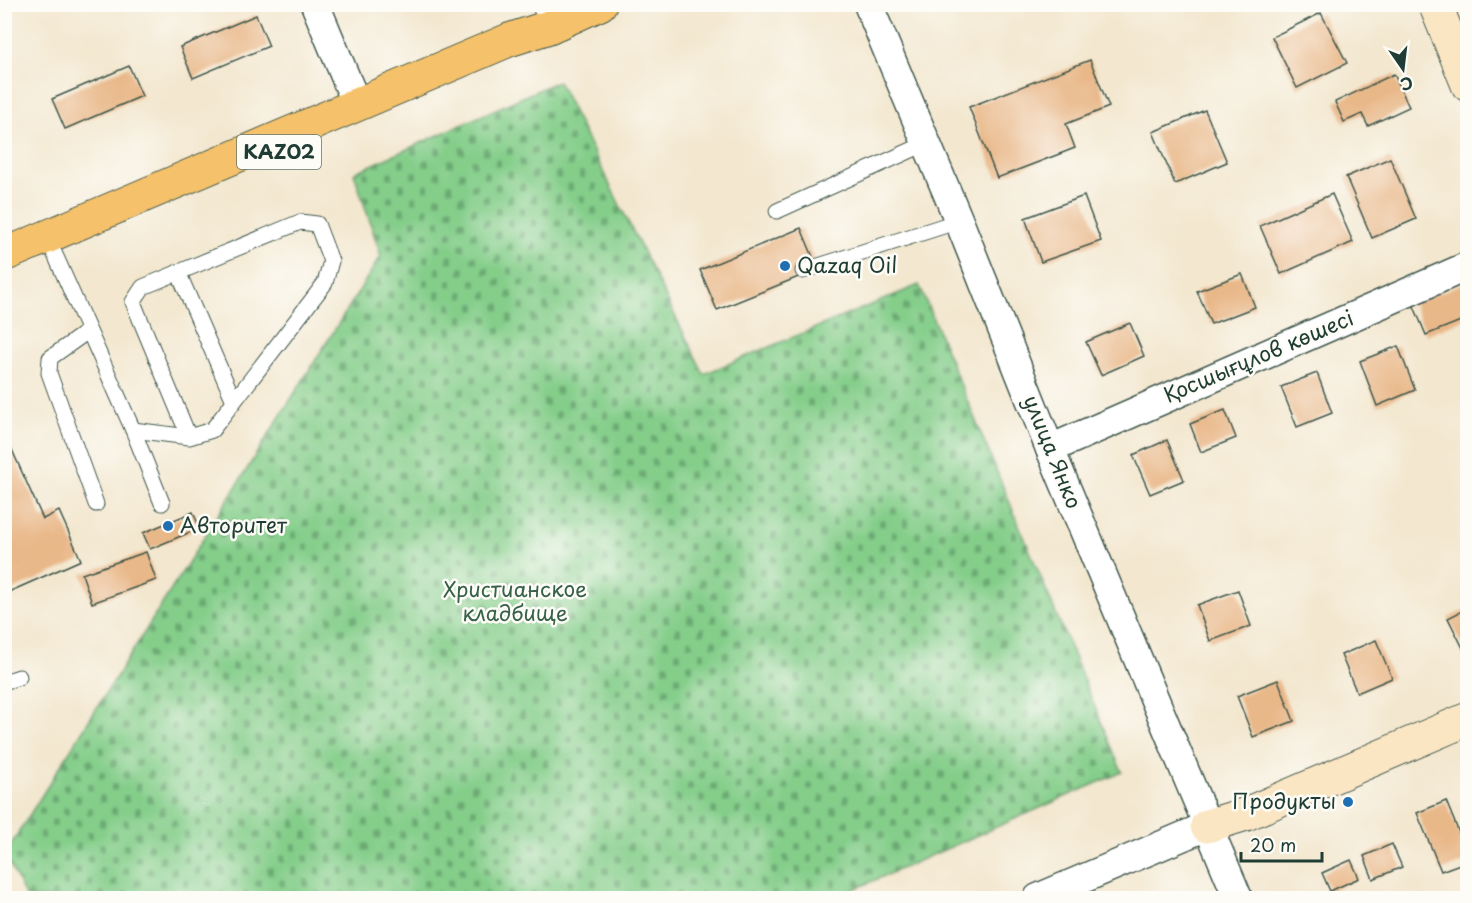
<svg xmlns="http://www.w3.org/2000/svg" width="1472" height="903" viewBox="0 0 1472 903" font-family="'Playpen Sans',sans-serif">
<defs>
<pattern id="cemetery-stones" width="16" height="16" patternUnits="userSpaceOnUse" patternTransform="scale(1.5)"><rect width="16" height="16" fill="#84ce8a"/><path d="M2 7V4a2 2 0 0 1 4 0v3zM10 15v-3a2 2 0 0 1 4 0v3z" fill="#6ba872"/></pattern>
</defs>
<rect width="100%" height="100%" fill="#fdfcf7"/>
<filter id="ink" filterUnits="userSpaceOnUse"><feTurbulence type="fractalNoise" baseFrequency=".0167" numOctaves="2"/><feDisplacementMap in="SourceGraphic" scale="12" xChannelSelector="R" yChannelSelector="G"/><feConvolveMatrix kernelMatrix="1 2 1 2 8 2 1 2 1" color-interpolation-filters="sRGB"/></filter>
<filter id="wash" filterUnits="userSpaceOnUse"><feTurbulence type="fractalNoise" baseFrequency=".008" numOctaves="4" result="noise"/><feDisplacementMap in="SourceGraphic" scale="24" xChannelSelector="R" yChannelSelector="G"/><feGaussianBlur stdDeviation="1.35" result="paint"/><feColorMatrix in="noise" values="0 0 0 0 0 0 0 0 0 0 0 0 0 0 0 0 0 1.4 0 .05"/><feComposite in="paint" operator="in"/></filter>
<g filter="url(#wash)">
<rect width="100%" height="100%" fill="#f3e7cf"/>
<polygon fill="url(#cemetery-stones)" stroke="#52865f" stroke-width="1.5" points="558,81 704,374 919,285 1122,772 834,898 26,898 5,854 381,256 354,173"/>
<g id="blocks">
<g fill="#e9b889">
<polygon points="1321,13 1347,63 1297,88 1272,37"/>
<polygon points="256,15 269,46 193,78 180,47"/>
<polygon points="1090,60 1109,107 1066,124 1075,148 997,178 969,107"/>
<polygon points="129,66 142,96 65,129 52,99"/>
<polygon points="1394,74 1409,107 1368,126 1362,114 1344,122 1335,102"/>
<polygon points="1205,110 1227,162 1175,184 1153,132"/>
<polygon points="1390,158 1416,219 1372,238 1346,177"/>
<polygon points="1332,194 1353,242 1281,274 1260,226"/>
<polygon points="1084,196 1101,241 1041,262 1025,218"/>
<polygon points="801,228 818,269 717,310 700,270"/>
<polygon points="1242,274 1255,307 1211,324 1197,291"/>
<polygon points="1468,281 1468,318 1426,335 1413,304"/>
<polygon points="1130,323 1144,356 1101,375 1086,342"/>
<polygon points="1398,346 1415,390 1377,406 1360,361"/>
<polygon points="1317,373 1332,413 1297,427 1281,387"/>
<polygon points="1225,410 1236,438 1201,452 1190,424"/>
<polygon points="4,432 43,519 59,511 81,560 4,594"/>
<polygon points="1167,440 1184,480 1150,494 1133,455"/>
<polygon points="193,512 200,528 150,549 143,533"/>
<polygon points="146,552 156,580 92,603 82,574"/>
<polygon points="1238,590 1251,626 1210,641 1197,605"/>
<polygon points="1468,608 1468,658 1448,618"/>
<polygon points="1376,640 1392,678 1357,693 1341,655"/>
<polygon points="1278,680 1294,721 1253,737 1237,696"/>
<polygon points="1446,801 1468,855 1468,861 1441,871 1417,813"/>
<polygon points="1392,844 1402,867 1373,879 1364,856"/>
<polygon points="1351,860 1359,878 1330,891 1322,873"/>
</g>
</g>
</g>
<g filter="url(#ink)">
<use href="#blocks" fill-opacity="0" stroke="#3f564b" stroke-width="1.5"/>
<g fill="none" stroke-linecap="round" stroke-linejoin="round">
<defs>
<g id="lane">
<polyline points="539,4 549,27"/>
<polyline points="777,211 927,143"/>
<polyline points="52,248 133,430 162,503"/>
<polyline points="803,271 959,221"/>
<polyline points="178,272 234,401"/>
<polyline points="88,331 50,358 49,373 96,504"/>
<polyline points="133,430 189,437 212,430 325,283 331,261 317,224 300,222 143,287 133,302 189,437"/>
<polyline points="4,682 19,677"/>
</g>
<g id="street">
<polyline points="315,4 357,105"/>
<polyline points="868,4 959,221 1050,449 1238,898"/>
<polyline points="1050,449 1468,266"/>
<polyline points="1038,898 1207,826"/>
</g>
<g id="secondary">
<polyline points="1435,4 1468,85"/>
<polyline points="1207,826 1246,814 1468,719"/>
</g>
<polyline id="highway" points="4,255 509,40 549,27 600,4"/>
</defs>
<use href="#lane" stroke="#3f564b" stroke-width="17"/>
<use href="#street" stroke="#3f564b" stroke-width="31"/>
<use href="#secondary" stroke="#3f564b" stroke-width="35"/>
<use href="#highway" stroke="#3f564b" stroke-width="35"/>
<use href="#lane" stroke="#fff" stroke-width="15"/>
<use href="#street" stroke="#fff" stroke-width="28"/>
<use href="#secondary" stroke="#fbe6c4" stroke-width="33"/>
<use href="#highway" stroke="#f5c16b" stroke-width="33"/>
</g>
</g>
<g fill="#1f6fb2" stroke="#fdfcf7" stroke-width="2">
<circle cx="785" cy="266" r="6"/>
<circle cx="168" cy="526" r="6"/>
<circle cx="1348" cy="802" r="6"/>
</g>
<g text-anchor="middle" stroke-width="5" stroke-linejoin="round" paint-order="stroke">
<rect fill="#fdfcf7" stroke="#62766e" stroke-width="1.5" x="237" y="135" width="84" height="34" rx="4.5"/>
<g font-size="20" font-weight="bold" fill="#1f3d34">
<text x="279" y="159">KАZ02</text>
</g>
<g font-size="21" fill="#1f3d34" stroke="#fdfcf7" text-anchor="start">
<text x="797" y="273">Qazaq Oil</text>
<text x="180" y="533">Авторитет</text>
<text x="1336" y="809" text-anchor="end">Продукты</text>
</g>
<g font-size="21" fill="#1f3d34" stroke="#fdfcf7">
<text transform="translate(1259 357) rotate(-23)" y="7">Қосшығұлов көшесі</text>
<text transform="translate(1052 452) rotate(68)" y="7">улица Янко</text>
</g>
<g font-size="21" fill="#38614a" stroke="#fdfcf7">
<text x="515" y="597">Христианское<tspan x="515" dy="24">кладбище</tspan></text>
</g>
</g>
<rect width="1472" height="903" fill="none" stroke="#fdfcf7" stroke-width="24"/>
<g transform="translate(1403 69) rotate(166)" stroke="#fdfcf7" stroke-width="4.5" paint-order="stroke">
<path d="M0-4.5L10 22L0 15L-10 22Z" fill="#1f3d34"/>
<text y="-9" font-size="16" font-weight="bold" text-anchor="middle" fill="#1f3d34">С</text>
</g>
<path d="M1241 852v9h81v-9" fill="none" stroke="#1f3d34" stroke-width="3"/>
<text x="1250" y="852" font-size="18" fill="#1f3d34" stroke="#fdfcf7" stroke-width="4.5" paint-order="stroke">20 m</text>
</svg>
